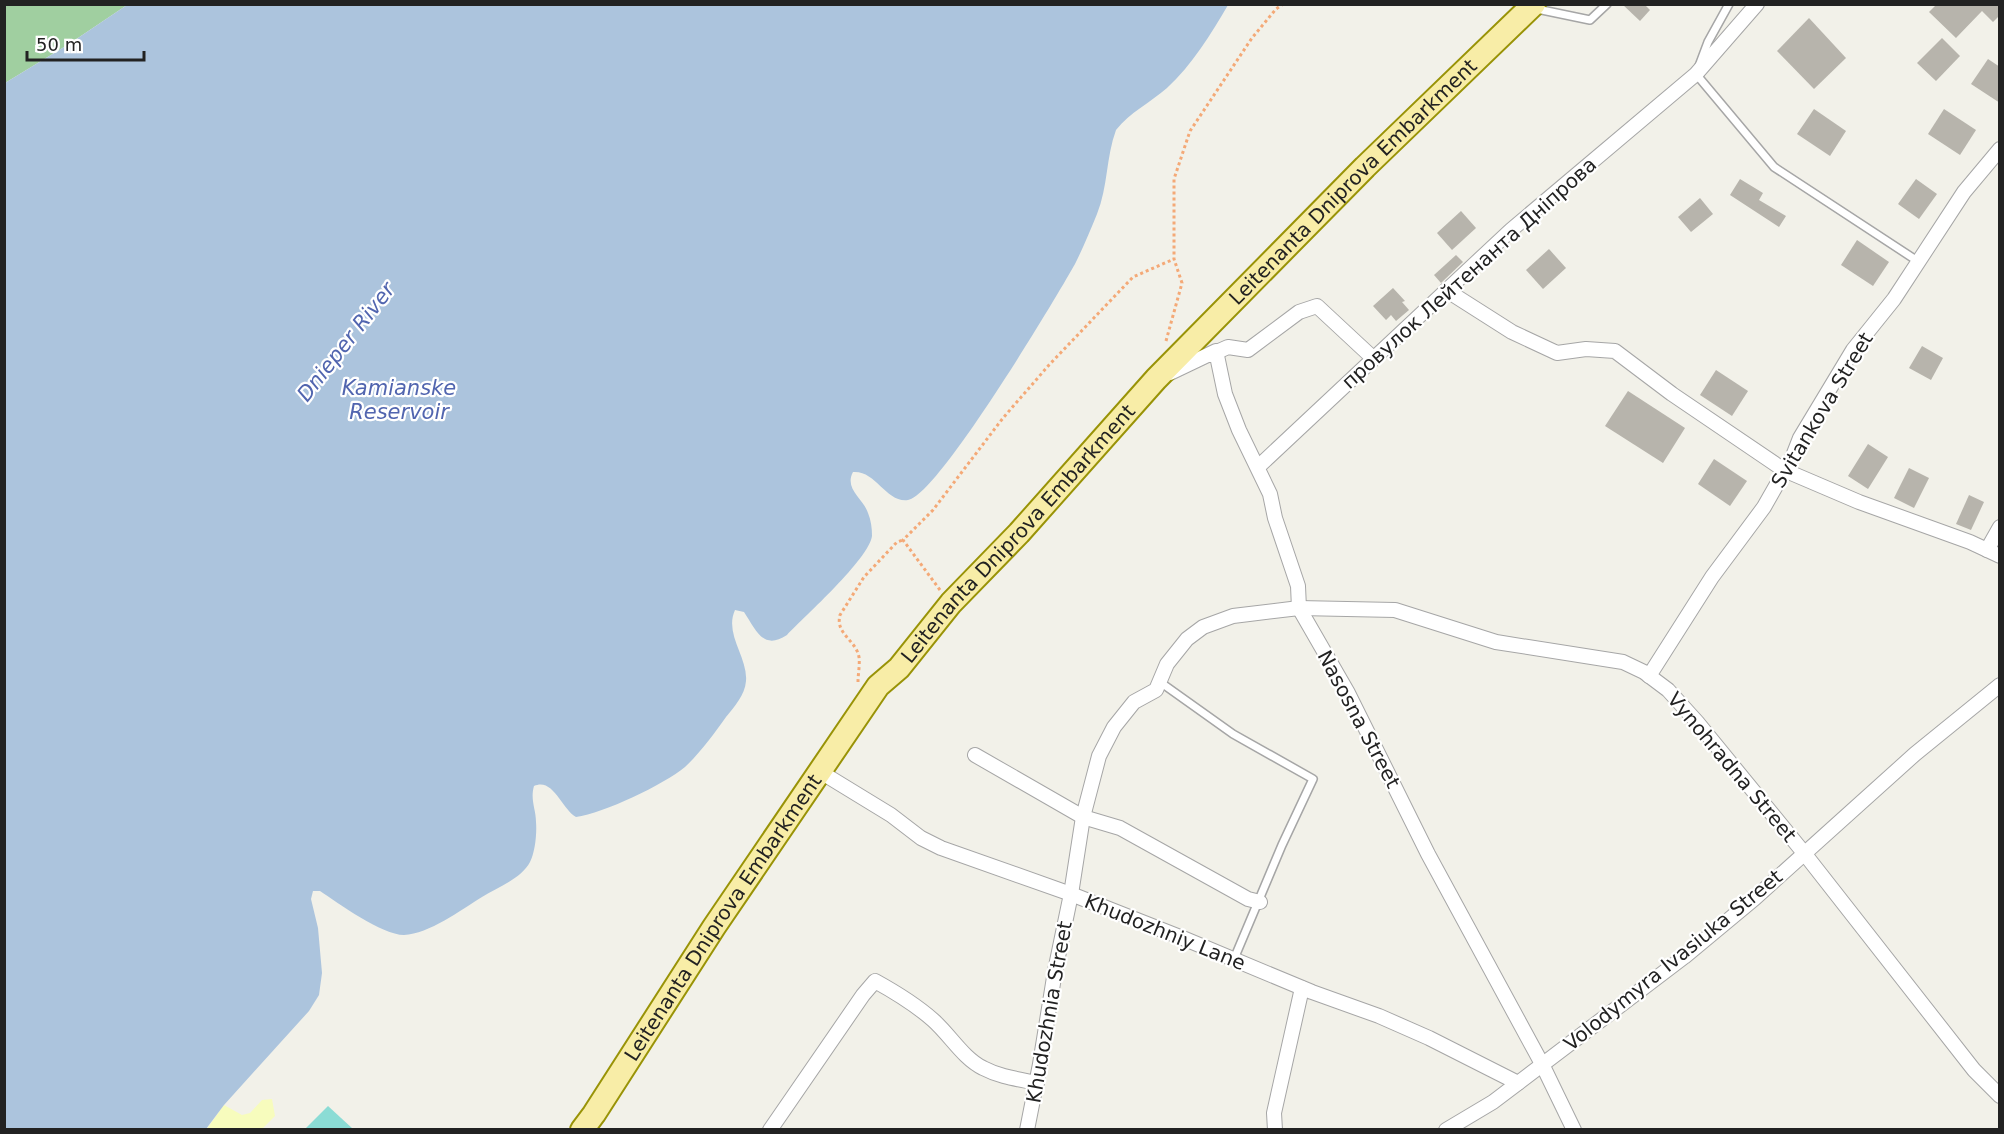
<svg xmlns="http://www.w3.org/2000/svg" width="2004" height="1134" viewBox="0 0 2004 1134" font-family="'DejaVu Sans',sans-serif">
<rect width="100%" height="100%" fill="#f2f1e9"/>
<polygon fill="#a0cfa0" points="4,5 127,5 69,44 5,83"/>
<polygon fill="#f7fcbd" points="272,1099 275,1116 262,1129 206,1130 224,1105 242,1115 250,1113 262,1100"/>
<polygon fill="#8bdcd5" points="328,1106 353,1129 305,1129"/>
<path fill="#acc4dd" d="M127 5H1228C1211 34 1192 65 1167 88 1150 103 1130 112 1116 130 1106 157 1108 187 1097 214 1090 231 1083 248 1075 264 1056 298 937 497 908 500 886 503 876 470 853 472 844 489 863 498 868 513 871 520 872 528 872 536 869 559 805 616 787 635 763 651 756 630 744 612L735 610C724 634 748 657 746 681 745 695 734 707 726 717 714 734 700 753 685 767 663 785 604 813 576 817 562 809 553 777 534 786 530 800 536 809 536 822 537 834 535 852 530 862 522 878 497 888 482 897 461 910 429 934 404 935 382 935 338 903 320 891H313L311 899 318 928 322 973 319 995 309 1011 224 1105 206 1129H5V83L69 44Z"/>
<g fill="#b7b4ac">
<polygon points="1622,4 1644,4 1650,10 1640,21"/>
<polygon points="1937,4 2000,4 2000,15 1993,22 1982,11 1956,38 1929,12"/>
<polygon points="1809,18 1846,58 1814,89 1777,51"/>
<polygon points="1942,38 1960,56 1936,81 1917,63"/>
<polygon points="1988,59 2000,67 2000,103 1971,84"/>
<polygon points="1814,109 1846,131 1830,156 1797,134"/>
<polygon points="1944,109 1976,130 1960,155 1928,134"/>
<polygon points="1740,179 1763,193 1759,200 1786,216 1779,227 1730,195"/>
<polygon points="1916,179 1937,194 1919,219 1898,204"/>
<polygon points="1700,198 1713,214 1691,232 1678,217"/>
<polygon points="1461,211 1476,228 1452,250 1437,233"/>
<polygon points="1857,240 1889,262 1873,286 1841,265"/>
<polygon points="1549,249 1566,268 1543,289 1526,270"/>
<polygon points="1456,255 1463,262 1441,283 1434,275"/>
<polygon points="1393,288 1405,301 1402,302 1409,310 1396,321 1391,315 1386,320 1373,306"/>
<polygon points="1922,346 1943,358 1931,380 1909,368"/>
<polygon points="1716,370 1748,391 1732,416 1700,395"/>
<polygon points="1628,391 1685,428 1663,463 1605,426"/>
<polygon points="1868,444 1888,457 1868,489 1848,476"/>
<polygon points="1714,459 1747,481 1730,506 1698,484"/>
<polygon points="1909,468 1929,478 1914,508 1894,498"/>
<polygon points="1969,495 1984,502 1971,530 1956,524"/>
</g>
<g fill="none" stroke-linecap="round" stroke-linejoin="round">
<defs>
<g id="lane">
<polyline points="1729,4 1708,42 1696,74 1774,167 1919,262"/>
<polyline points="1537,9 1590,20 1607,4"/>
<polyline points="1160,682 1233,734 1313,779 1282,845 1234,959"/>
</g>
<g id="street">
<polyline points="1446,290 1512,332 1557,353 1586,349 1615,351 1672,394 1784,470 1859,502 1970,542 2000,556"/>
<polyline points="1210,355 1228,347 1248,350 1299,312 1317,306 1374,359"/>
<polyline points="1170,373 1216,351 1225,394 1239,430 1270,494 1275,518 1298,586 1299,608 1348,693 1428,854 1542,1064 1574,1130"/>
<polyline points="1258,467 1511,230 1696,74 1757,4"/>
<polyline points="1987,550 2000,527"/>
<polyline points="1649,676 1712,577 1764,507 1793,456 1800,438 1853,350 1894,299 1964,192 2000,149"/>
<polyline points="975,755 1083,817 1120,828 1248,899 1260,902"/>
<polyline points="819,771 891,815 921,838 941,848 1071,894 1185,939 1312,992 1379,1016 1429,1038 1518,1083"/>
<path d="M770 1130 863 995 875 981C895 992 916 1005 933 1020 950 1035 963 1058 983 1068 1000 1077 1018 1079 1037 1083"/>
<polyline points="1027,1130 1040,1064 1055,971 1071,894 1083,817 1099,756 1114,727 1134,702 1156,690 1167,664 1187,639 1203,627 1233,616 1299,608 1395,610 1496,642 1623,662 1644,672 1668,690 1697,722 1804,853 1974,1070 2000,1096"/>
<polyline points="1275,1130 1274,1113 1302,988"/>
<polyline points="1446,1130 1493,1102 1684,957 1755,898 1915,754 2000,685"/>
</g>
<g id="primary">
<path id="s1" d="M582 1130 594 1114 714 927 878 686 899 668 951 603 1019 533 1156 379 1365 167 1534 4"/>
</g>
</defs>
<use href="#lane" stroke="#a6a6a6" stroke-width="10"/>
<use href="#street" stroke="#a6a6a6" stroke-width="16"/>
<use href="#primary" stroke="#999307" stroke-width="26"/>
<g stroke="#f4a977" stroke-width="3" stroke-dasharray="3 3" stroke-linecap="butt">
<polyline points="1166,341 1182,283 1174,259 1174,179 1190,131 1252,38 1276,9 1283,4"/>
<polyline points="940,590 903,540 933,510 1003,418 1049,365 1133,277 1174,259"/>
<path d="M858 682C858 674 860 665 859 657 856 640 835 634 840 615L864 577 897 542 903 540"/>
</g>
<use href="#lane" stroke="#fff" stroke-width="7"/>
<use href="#street" stroke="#fff" stroke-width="14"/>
<use href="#primary" stroke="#f8eda7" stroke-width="22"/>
</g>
<g text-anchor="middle" stroke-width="4.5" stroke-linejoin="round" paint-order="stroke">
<g font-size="20" fill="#222" stroke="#fff">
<text dy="7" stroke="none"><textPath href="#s1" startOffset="1227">Leitenanta Dniprova Embarkment</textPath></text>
<text transform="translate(1469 273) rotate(-42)" y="7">провулок Лейтенанта Дніпрова</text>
<text transform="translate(1822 410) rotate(-59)" y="7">Svitankova Street</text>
<text dy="7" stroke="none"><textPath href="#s1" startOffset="741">Leitenanta Dniprova Embarkment</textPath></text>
<text transform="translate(1359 719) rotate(62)" y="7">Nasosna Street</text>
<text transform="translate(1732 767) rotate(50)" y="7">Vynohradna Street</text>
<text dy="7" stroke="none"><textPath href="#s1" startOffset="255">Leitenanta Dniprova Embarkment</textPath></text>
<text transform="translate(1165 932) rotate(22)" y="7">Khudozhniy Lane</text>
<text transform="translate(1673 960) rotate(-39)" y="7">Volodymyra Ivasiuka Street</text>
<text transform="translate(1049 1012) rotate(-80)" y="7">Khudozhnia Street</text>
</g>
<g font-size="21" font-style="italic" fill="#5165af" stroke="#fff">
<text transform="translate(346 342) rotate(-52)" y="7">Dnieper River</text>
<text x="399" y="395">Kamianske<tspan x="399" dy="24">Reservoir</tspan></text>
</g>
</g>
<rect width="2004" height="1134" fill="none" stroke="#222222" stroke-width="12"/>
<path d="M27 51v9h117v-9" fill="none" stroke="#222222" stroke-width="3"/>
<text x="36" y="51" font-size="18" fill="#222222" stroke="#ffffff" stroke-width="4.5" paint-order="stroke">50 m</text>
</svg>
